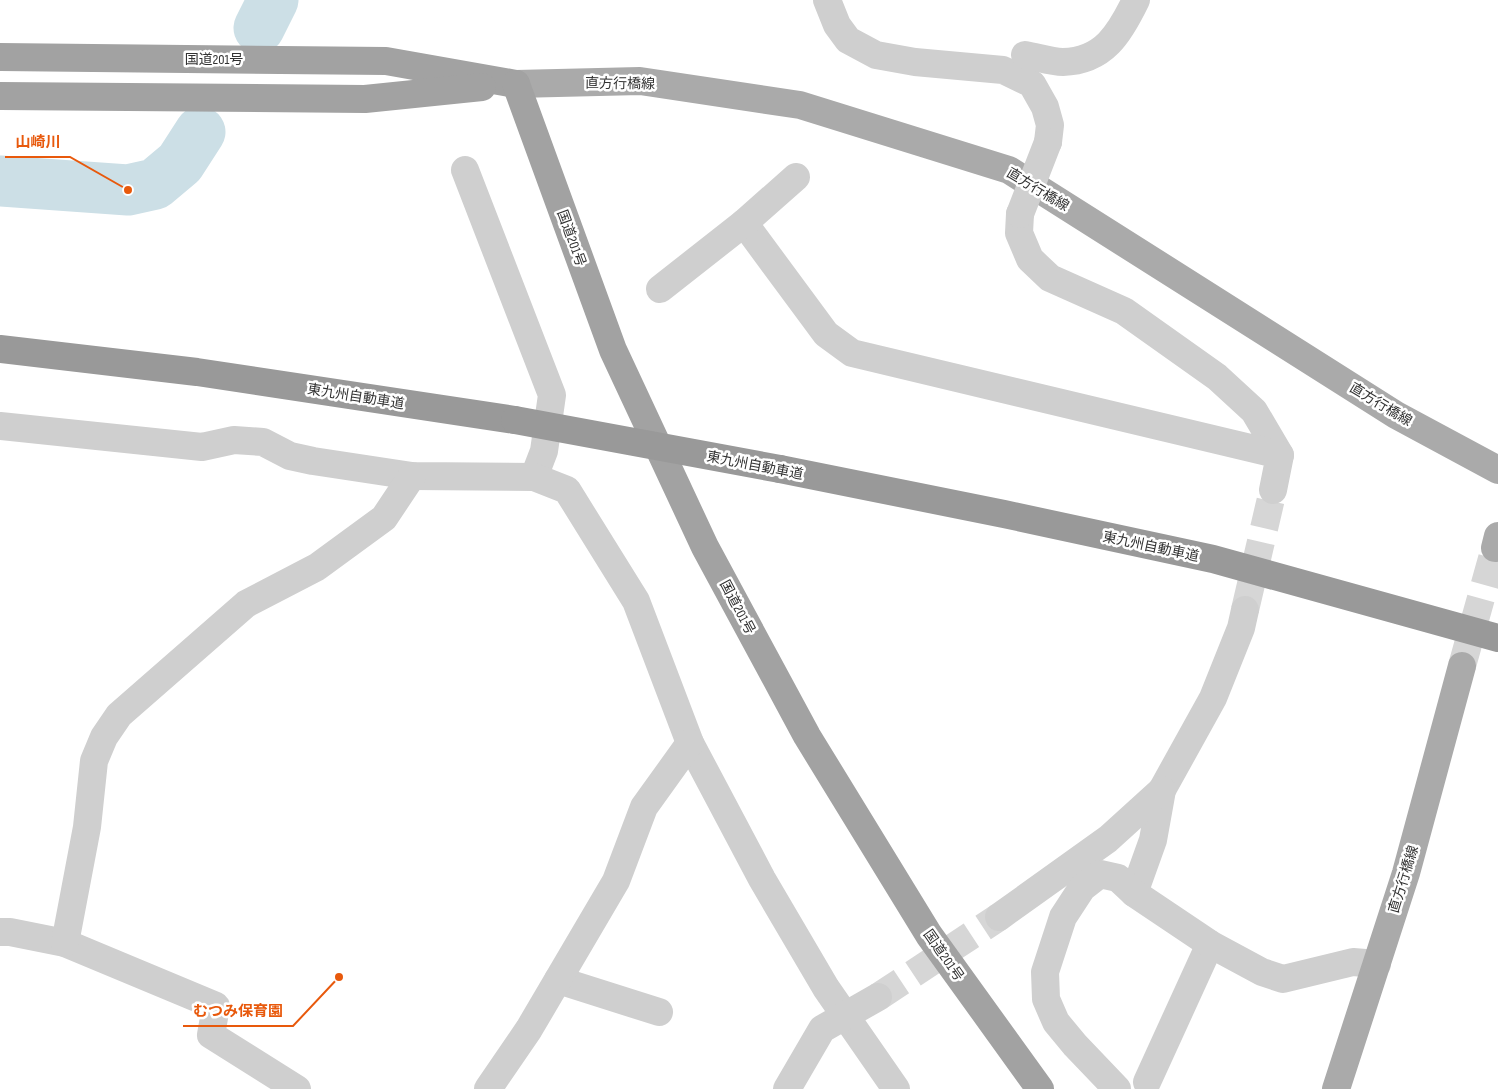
<svg xmlns="http://www.w3.org/2000/svg" width="1498" height="1089" viewBox="0 0 1498 1089" font-family="'Sofia Sans Condensed','Noto Sans JP',sans-serif">
<rect width="100%" height="100%" fill="#fff"/>
<g fill="none" stroke-linecap="round" stroke-linejoin="round">
<g stroke="#ccdfe6" stroke-width="51">
<polyline points="259,28 273,0"/>
<polyline points="0,181 128,190 155,184 180,163 200,132"/>
</g>
<g stroke="#d6d6d6" stroke-width="28" stroke-dasharray="28 14" stroke-linecap="butt">
<polyline points="1245,610 1273,490"/>
<polyline points="878,997 999,917"/>
</g>
<polyline stroke="#d6d6d6" stroke-width="28" stroke-dasharray="28 14" stroke-linecap="butt" points="1462,666 1495,548"/>
<g stroke="#cfcfcf" stroke-width="28">
<polyline points="827,0 837,25 848,40 876,55 915,62 1003,70 1032,84 1045,107 1050,125 1048,142"/>
<path d="M1025 55C1037 57 1051 62 1063 62 1104 61 1120 33 1136 0"/>
<polyline points="465,170 552,395 544,451 534,477"/>
<polyline points="1020,214 1019,233 1030,259 1050,278 1124,311 1217,377 1254,411 1280,455"/>
<polyline points="744,223 826,334 852,353 1280,455 1273,490"/>
<polyline points="660,289 744,223 796,177"/>
<polyline points="0,426 202,447 234,440 263,442 290,456 313,461 412,476 534,477 567,490 636,601 690,743 762,879 826,988 896,1089"/>
<polyline points="1134,893 1153,840 1162,790 1213,698 1241,628 1245,610"/>
<polyline points="999,917 1108,839 1162,790"/>
<polyline points="0,932 10,932 65,943 216,1006 211,1035 297,1089"/>
<polyline points="65,943 87,827 94,761 104,737 119,715 246,604 317,567 384,518 412,476"/>
<polyline points="558,980 659,1012"/>
<polyline points="1147,1082 1210,944"/>
<polyline points="488,1089 529,1029 616,881 644,807 690,743"/>
<polyline points="787,1089 822,1029 878,997"/>
<polyline points="1117,1089 1075,1045 1056,1022 1046,999 1045,972 1063,917 1082,888 1100,874 1118,878 1134,893 1210,944 1262,972 1283,979 1353,962 1377,964"/>
</g>
<g stroke="#aaa" stroke-width="28">
<polyline points="516,84 640,81 800,105 1009,170 1396,415 1498,470"/>
<polyline points="1495,548 1498,536"/>
<polyline points="1336,1089 1406,873 1462,666"/>
</g>
<g stroke="#a2a2a2" stroke-width="28">
<polyline points="0,57 386,61 516,84"/>
<polyline points="516,84 613,350 705,547 807,736 929,935 1040,1089"/>
<polyline points="0,96 365,99 482,87"/>
</g>
<g stroke="#999" stroke-width="28">
<polyline points="0,349 197,372 515,420"/>
<polyline points="780,469 1004,514 1213,559 1498,638"/>
</g>
<polyline stroke="#cfcfcf" stroke-width="28" points="1020,214 1048,142"/>
<polyline stroke="#999" stroke-width="28" points="515,420 780,469"/>
</g>
<g text-anchor="middle" stroke-width="5" stroke-linejoin="round" paint-order="stroke">
<g font-size="14" fill="#323232" stroke="#fff">
<text x="214" y="64">国道201号</text>
<text transform="translate(620 83) rotate(1)" y="5">直方行橋線</text>
<text transform="translate(1038 189) rotate(31)" y="5">直方行橋線</text>
<text transform="translate(572 238) rotate(70)" y="5">国道201号</text>
<text transform="translate(356 396) rotate(9)" y="5">東九州自動車道</text>
<text transform="translate(1381 404) rotate(31)" y="5">直方行橋線</text>
<text transform="translate(755 465) rotate(11)" y="5">東九州自動車道</text>
<text transform="translate(1151 546) rotate(12)" y="5">東九州自動車道</text>
<text transform="translate(738 607) rotate(62)" y="5">国道201号</text>
<text transform="translate(1403 879) rotate(-73)" y="5">直方行橋線</text>
<text transform="translate(944 955) rotate(55)" y="5">国道201号</text>
</g>
</g>
<path fill="none" stroke="#e8590c" stroke-width="2" d="M128 190L70 157H5M339 977L293 1026H183"/>
<g fill="#e8590c" stroke="#fff" stroke-width="2">
<circle cx="128" cy="190" r="5"/>
<circle cx="339" cy="977" r="5"/>
</g>
<g font-size="15" text-anchor="middle" font-weight="bold" fill="#e8590c" stroke="#fff" stroke-width="5" stroke-linejoin="round" paint-order="stroke">
<text x="38" y="147">山崎川</text>
<text x="238" y="1016">むつみ保育園</text>
</g>
</svg>
